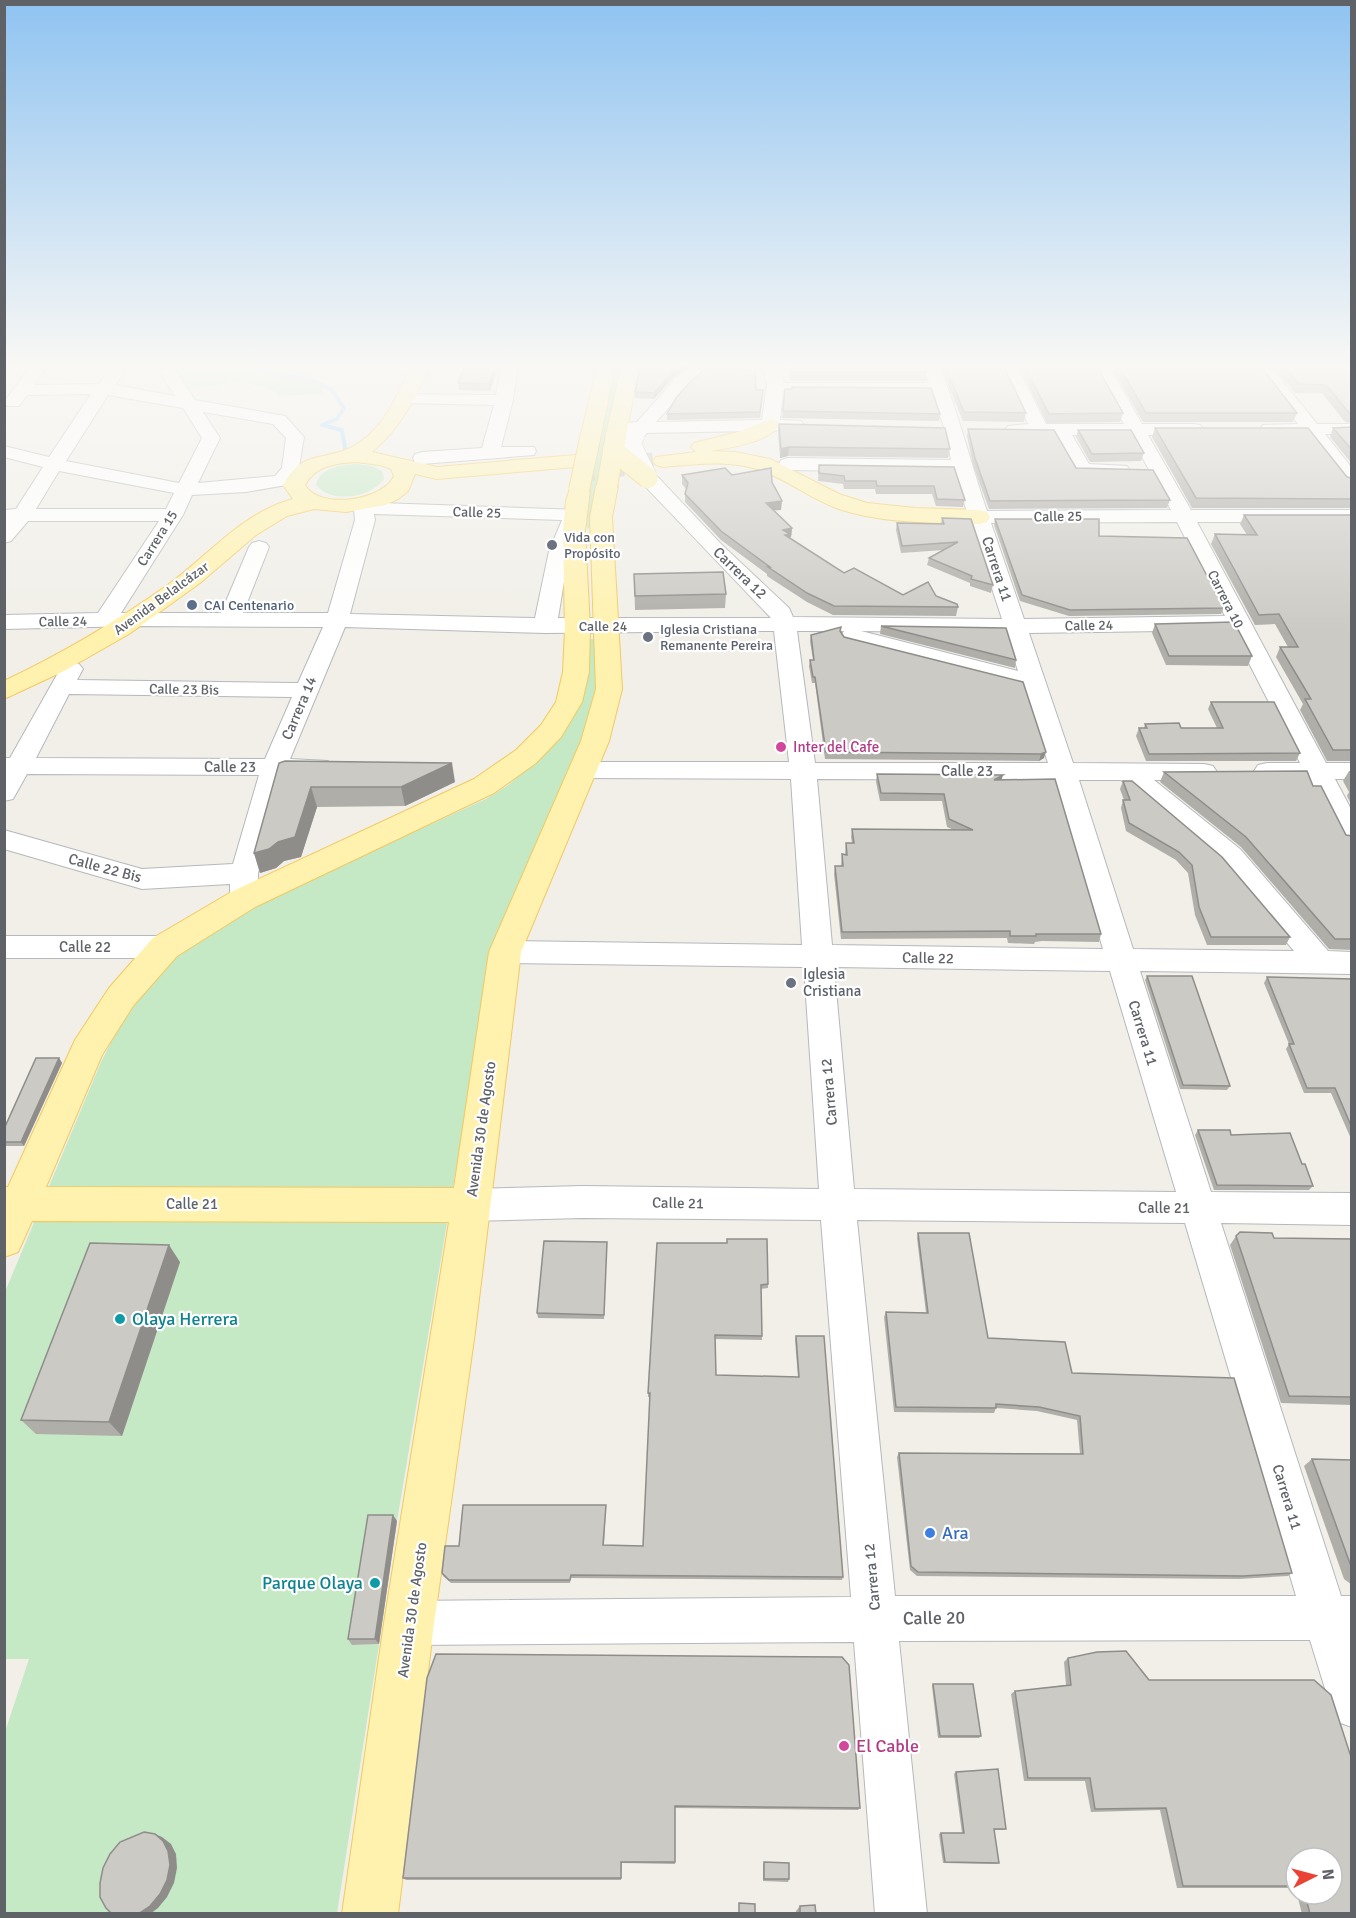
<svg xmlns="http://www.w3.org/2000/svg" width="1356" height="1918" viewBox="0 0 1356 1918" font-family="Signika,sans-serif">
<rect width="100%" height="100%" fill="#f1efe8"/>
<g fill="#c5e8c5">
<polygon points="173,363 294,363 292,367 318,380 324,394 278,396 275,391 239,381 181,392"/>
<polygon points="614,363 625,363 593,517 588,530 582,516"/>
<path d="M357 464 372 466 382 471 384 479C370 498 332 504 316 485 320 467 341 465 357 464Z"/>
<polygon points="584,639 598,639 600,688 593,717 493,948 397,1521 372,1522 353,1645 379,1644 337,1913 5,1914 5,1732 29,1659 5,1659 5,1292 101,1062 121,1023 134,1001 167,964 193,943 259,903 486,799 507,786 542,756"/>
</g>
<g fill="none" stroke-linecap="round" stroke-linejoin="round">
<polyline stroke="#aadaff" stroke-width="4" points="241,363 240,365 317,382 332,390 344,408 337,419 322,425 342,430 346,454"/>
<polyline stroke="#ccccc8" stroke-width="20" stroke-dasharray="20 10" stroke-linecap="butt" points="574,473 663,461"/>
<defs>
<g id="minor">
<path d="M33 363H49L34 385 99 384 114 363H130L115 385 175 396 154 363H170L195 400 285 416 304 437 298 473 304 474 307 478 304 482 246 492 192 495 183 515 121 613H221L249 547 252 543 259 541 266 543 269 547 243 613H328L355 520 354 510 350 504 353 500C362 498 366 499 372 506L380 503 581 510 584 514 569 551 558 618H771L641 482 638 478 641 474H655L722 545 789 608 793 617 1002 619 954 472 788 470 781 468 779 464 781 460 788 458 951 460 945 430 932 393 783 391 780 420 801 421 804 425 801 429 795 430 647 433C641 440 637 441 629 439L627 433 612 432 609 428 612 424 637 422 676 378 699 363H717L688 386 656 422 762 420 767 384 761 363H777L781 369 784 383H929L922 363H938C958 411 970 461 987 511L1171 510 1130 435H1072L1089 464 1127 466 1130 470 1127 474C1112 478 1091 478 1076 474L1054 435H1014L1008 434 1005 430 1008 426 1028 424 999 363H1015L1046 424H1124L1091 363H1107L1142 424H1194L1200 425 1203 429 1200 433 1194 434 1148 435 1191 510H1352V522H1197L1326 763H1352V779H1335L1352 811V846L1342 844 1309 779H1267L1258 777 1254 771 1258 765 1267 763H1300L1232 630 1029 633 1073 763 1204 764 1213 766 1217 772 1213 778 1204 780H1154L1240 849 1328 951 1352 952V974L1140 971 1211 1192 1352 1193V1225L1221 1223 1341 1596H1352V1727L1335 1721 1310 1640 899 1641 927 1914H875L854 1642 409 1645 393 1639 387 1623 393 1607 409 1601 851 1597 821 1220 582 1218 470 1221 457 1216 452 1205 457 1194 470 1189 582 1186 819 1189 804 967 505 963 494 960 490 952 494 944 505 941 802 945 791 779 583 778 574 776 570 770 574 764 583 762H789L774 631 545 633 345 627 290 759 328 761 332 767 328 773 319 775H285L258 873V899L254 906 244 909 234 906 230 899V884L142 889 4 849V830L142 869 233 864 259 775 27 774 13 799 4 801V758H10L63 664 71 662 79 664 83 669 77 680 298 683 323 627 135 626 4 629V615L98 613 159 521H28L11 541 4 543 6 521 4 520V510L16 509 43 467 4 457V446L49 457 91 394 27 395 19 406H7L4 402ZM108 395 183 408 202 438 179 483 66 461ZM203 412 273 424 286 438 282 468 275 476 198 483 220 438ZM59 471 174 493 166 509H36ZM374 514 562 520 549 551 535 618 350 614 375 520ZM1177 522 1225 616 1024 619 991 523ZM797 631H844L841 636 844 641 1023 686 1048 763H815ZM861 631 1006 633 1018 671ZM69 694 292 697 265 759 36 758ZM817 779 1053 780 1103 949 832 945ZM1079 780H1121L1220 863 1294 951 1133 949ZM834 967 1110 971 1176 1192 854 1189ZM857 1220 1185 1223 1296 1596H895Z"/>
<polygon points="502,363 518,363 513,400 501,447 534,447 536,451 534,455 422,464 415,462 413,458 415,454 422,452 482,448 494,405 404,403 398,402 395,398 398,394 496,395"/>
<path d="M552 363H613L614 364C607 372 559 371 552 363Z"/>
<polygon points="1252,363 1268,363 1317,424 1352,424 1352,434 1325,434 1352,468 1352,487 1345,485 1306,434 1263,433 1260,429 1263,425 1298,424"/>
<polygon points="4,936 165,936 176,939 180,947 176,955 165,958 4,958"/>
</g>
<g id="major">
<path d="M413 363H431C416 397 401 428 372 452L437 467 576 455 583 457 586 461 583 465 576 467 437 479 415 474 408 491 398 499 385 505 346 512 314 509 287 516 256 535 200 583 129 634 64 671 4 699V681C63 653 117 621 169 584 209 555 243 512 293 499L283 485C302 452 316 461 345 450 381 437 398 394 413 363ZM356 462 380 465 391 469 394 476C383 501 319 510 305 485 315 466 336 463 356 462Z"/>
<polygon points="598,363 616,363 601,434 598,438 584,438 581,434"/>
<polygon points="622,363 640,363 626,435 623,439 609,439 606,435"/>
<path d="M770 419 777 421 780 425C767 443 731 447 711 451L735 452 770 459 839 494 867 503 915 508 979 510 987 512 990 517 987 522 979 524C933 522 886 524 842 510 817 502 796 486 772 475 738 458 699 464 663 467L656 465 653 461 656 457 696 452 691 447 694 443 738 432Z"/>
<polygon points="607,480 615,481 618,486 612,517 622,689 609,741 521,952 475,1332 434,1623 398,1914 342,1914 384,1623 449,1222 32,1221 18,1252 4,1257 4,1187 8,1187 75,1040 109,988 153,938 233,891 474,779 516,750 541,725 556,702 563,672 565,629 563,531 566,501 571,485 579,484 587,485 590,490 585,531 590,629 589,672 582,702 561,737 536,763 494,793 255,907 177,956 133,1006 102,1055 46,1187 454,1188 489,952 581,741 596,689 590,517 596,486 599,481"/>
</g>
</defs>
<use href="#minor" stroke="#b5b8bc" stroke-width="2"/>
<use href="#major" stroke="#f2c960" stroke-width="2"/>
<use href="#minor" fill="#fff" fill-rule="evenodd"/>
<use href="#major" fill="#fff2af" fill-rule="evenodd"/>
<defs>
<polyline id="minor-bridge" points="635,435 631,444 648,478"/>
<g id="major-bridge">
<polyline points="613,450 648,478"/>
<polyline points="607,486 616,435"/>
<polyline points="579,490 591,434"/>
</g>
</defs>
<use href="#minor-bridge" stroke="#b5b8bc" stroke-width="20" stroke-linecap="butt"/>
<use href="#major-bridge" stroke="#f2c960" stroke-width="22" stroke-linecap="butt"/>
<use href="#minor-bridge" stroke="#fff" stroke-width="19"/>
<use href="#major-bridge" stroke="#fff2af" stroke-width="20"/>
</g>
<g fill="#afaea9">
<polygon points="641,363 692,363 692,365 674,377 654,399 635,398 635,392"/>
<polygon points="712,363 747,363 745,370 756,390 763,396 760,418 667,420 667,414"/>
<polygon points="788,363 924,363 927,372 926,381 790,381"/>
<polygon points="939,363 1002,363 1026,413 1024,422 963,421"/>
<polygon points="1017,363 1095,363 1123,413 1120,422 1047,423"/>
<polygon points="1109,363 1259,363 1297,413 1293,422 1143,422"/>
<polygon points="1270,363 1352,363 1352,423 1345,422 1322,393 1295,393"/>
<polygon points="499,364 490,391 459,390 458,383"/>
<polygon points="785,389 940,414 939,421 782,418"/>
<polygon points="779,424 950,449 948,458 788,456 780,458 778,432"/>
<polygon points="1352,427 1352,464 1330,437 1333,428"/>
<polygon points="1155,428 1352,478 1352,508 1192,508 1152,437"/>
<polygon points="968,429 1170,500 1167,508 989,509 973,465 967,436"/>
<polygon points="1078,430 1144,453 1141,461 1090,462 1076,437"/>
<polygon points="819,465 954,467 965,500 963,507 936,506 932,494 876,494 875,489 844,489 843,484 818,481"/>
<polygon points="682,475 732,475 772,482 781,510 774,510 792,528 791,537 789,538 844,573 903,595 936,596 958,607 956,616 833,615 807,602 767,576 767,574 721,540 685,502 685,494 686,489 682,484"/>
<polygon points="1244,515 1352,515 1352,761 1327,761 1300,710 1303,704 1276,657 1280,647 1288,647 1275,624 1255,625 1211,544 1215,534 1247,535 1240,524"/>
<polygon points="942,518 993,585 991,593 970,586 970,583 927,565 929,558 944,550 901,553 896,530 897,523 941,524"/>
<polygon points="995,519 1099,536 1224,608 1221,614 1069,616 1020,601 994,525"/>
<polygon points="634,574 726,594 725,608 635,610"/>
<polygon points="1155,624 1252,656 1248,666 1166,665 1152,633"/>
<polygon points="881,626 1016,660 1015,668 880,634"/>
<polygon points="840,632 844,637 1023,682 1044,758 1039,761 825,759 815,683 812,683 809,666 810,660 813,660 810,641 811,635"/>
<polygon points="1211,702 1300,753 1296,761 1146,761 1136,736 1139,728 1144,728 1145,724 1181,728 1217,728 1208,709"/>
<polygon points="279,763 455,782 405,806 317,807 301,857 284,861 276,868 260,873 254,853"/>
<polygon points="1349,771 1352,771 1352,806 1347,796 1349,792 1343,781"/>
<polygon points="1164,772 1313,786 1346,835 1352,836 1352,950 1329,949 1241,847 1160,782"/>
<polygon points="877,774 1002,780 1101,934 1099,942 1042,941 1035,942 1034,944 1008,943 1007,938 841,939 834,874 835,866 841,866 842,854 845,855 846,843 852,843 851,837 852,829 954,830 947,827 942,801 880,801 876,782"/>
<polygon points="1123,781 1290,937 1286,945 1207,945 1195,915 1188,873 1176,860 1126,831 1121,808 1123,800 1124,800 1120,789"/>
<polygon points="1147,976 1230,1086 1227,1090 1180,1089 1145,980"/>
<polygon points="1267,977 1352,979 1352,1141 1331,1093 1304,1093 1286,1049 1289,1044 1264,983"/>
<polygon points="59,1058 62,1063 24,1146 4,1146 4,1129"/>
<polygon points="1198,1130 1231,1135 1302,1164 1313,1186 1309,1190 1214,1190 1195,1135"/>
<polygon points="918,1233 988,1338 1072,1373 1292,1573 1288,1576 1239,1579 917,1576 910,1570 897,1457 899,1453 1080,1454 1077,1420 1037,1411 996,1408 994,1413 894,1412 884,1317 886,1312 926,1313 917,1238"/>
<polygon points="1236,1236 1274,1238 1352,1239 1352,1405 1281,1403 1230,1245"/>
<polygon points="607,1242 604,1319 538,1318 537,1313"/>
<polygon points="727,1243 768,1284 768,1288 761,1289 762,1340 715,1339 716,1375 798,1377 795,1340 796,1336 843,1577 842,1580 571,1578 570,1583 451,1583 443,1576 442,1573 459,1546 606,1508 604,1545 643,1546 650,1397 648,1397 648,1393"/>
<polygon points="180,1262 122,1436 36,1434 21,1420"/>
<polygon points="1312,1459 1352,1460 1352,1585 1344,1579 1304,1466"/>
<polygon points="397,1521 379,1644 352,1645 348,1639"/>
<polygon points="1068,1658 1149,1680 1352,1914 1302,1914 1297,1894 1332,1894 1296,1858 1296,1892 1295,1888 1177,1888 1160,1810 1091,1812 1085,1781 1024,1781 1011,1694 1015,1691 1066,1685 1064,1662"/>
<polygon points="849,1665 860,1808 858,1810 675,1808 675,1864 622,1863 621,1880 406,1880 403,1878"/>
<polygon points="933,1684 981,1736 979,1738 938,1738 932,1686"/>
<polygon points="956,1772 1006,1829 1003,1830 994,1830 999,1863 996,1864 943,1863 939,1834 941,1833 962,1833 954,1774"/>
<polygon points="764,1862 789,1879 788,1882 763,1881 763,1865"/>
<polygon points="800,1906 816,1914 796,1914 796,1911"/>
</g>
<g fill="#8f8d8a">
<polygon points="497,363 499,363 499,364 490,391 489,384"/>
<polygon points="684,363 692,363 692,365 674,377 654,399 654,393 674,370"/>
<polygon points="789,447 788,456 780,458 781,449"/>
<polygon points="782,501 781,510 765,511 766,503"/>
<polygon points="792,528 791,537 789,537 789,543 783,530"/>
<polygon points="1046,752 1044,758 1039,761 1041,754"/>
<polygon points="452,763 455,782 405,806 401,787"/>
<polygon points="1003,775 1001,782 994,780"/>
<polygon points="311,787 317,807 301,857 284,861 276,868 260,873 254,853 278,842"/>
<polygon points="59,1058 62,1063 24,1146 21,1142"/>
<polygon points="169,1245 180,1262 122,1436 109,1422"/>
<polygon points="393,1515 397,1521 379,1644 375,1639"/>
<polygon points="155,1834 162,1837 171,1844 176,1854 177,1868 174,1883 167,1897 158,1908 150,1914 138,1914"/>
</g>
<g fill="#cccac5" stroke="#8f8d8a" stroke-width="1.5">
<polygon points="476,363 497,363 489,384 458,383 465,365 475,365"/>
<polygon points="641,363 686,363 674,370 654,393 635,392"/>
<polygon points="712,363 745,363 743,370 755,370 756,390 763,390 760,412 667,414 676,398 690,382"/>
<polygon points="790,363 924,363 927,372 791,372"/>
<polygon points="944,363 1002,363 1026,413 964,412"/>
<polygon points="1023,363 1095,363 1123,413 1049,414"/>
<polygon points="1117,363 1258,363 1297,413 1146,413"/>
<polygon points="1281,363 1352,363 1352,413 1349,413 1326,385 1299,384"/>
<polygon points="792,387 931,388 940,414 783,411 785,389 792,389"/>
<polygon points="779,424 945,428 950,449 789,447 781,449"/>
<polygon points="1352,427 1352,450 1333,428"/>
<polygon points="1155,428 1308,428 1347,477 1352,478 1352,499 1196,498"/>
<polygon points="968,429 1054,430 1076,468 1153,470 1170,500 990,501 975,458"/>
<polygon points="1078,430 1131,430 1144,453 1092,454"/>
<polygon points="819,465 954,467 965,500 937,499 934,486 877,486 876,481 845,481 844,476 819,473"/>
<polygon points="725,468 732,475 771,468 772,482 782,501 766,503 792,528 783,530 790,534 785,535 844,573 854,568 903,595 928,582 936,596 957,604 958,607 834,606 807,593 768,567 770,567 721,531 685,494 688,483 682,475"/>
<polygon points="1244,515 1352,515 1352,750 1333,750 1305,699 1311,699 1280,647 1298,647 1279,614 1259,615 1215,534 1257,535"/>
<polygon points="942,518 971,519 993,585 971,579 972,576 929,558 958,542 902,546 897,523 944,524"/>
<polygon points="995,519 1099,519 1099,536 1187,538 1224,608 1070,610 1022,595"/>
<polygon points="723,572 726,594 635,596 634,574"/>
<polygon points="1234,622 1252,656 1169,656 1155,624"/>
<polygon points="881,626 1006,628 1016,660"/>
<polygon points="841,627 840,631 844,637 1023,682 1046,752 1041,754 826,752 815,677 813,677 810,660 814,660 811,635"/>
<polygon points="1211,702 1274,702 1300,753 1149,754 1139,728 1147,728 1145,724 1179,723 1181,728 1223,728"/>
<polygon points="285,761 452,763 401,787 311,787 295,837 278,842 269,849 254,853 279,763"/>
<polygon points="1307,771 1313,786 1321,786 1346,835 1352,836 1352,939 1335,939 1246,837 1164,772"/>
<polygon points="877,774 1003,775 994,780 1055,779 1101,934 1036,934 1036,936 1010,936 1010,931 842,932 835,866 843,866 842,854 847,855 846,843 854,843 852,829 973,830 949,819 944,794 881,793"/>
<polygon points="1123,781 1132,781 1222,857 1290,937 1211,937 1199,907 1192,865 1179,852 1129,823 1123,800 1130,800"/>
<polygon points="1147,976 1192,976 1230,1086 1183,1085"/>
<polygon points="1267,977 1352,979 1352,1128 1335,1088 1307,1088 1289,1044 1294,1044"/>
<polygon points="36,1058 59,1058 21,1142 4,1142 4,1129"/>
<polygon points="1198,1130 1230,1130 1231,1135 1290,1133 1302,1164 1305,1164 1313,1186 1217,1185"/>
<polygon points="1240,1232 1272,1233 1274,1238 1352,1239 1352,1397 1289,1396 1236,1236"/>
<polygon points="918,1233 969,1233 988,1338 1065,1342 1072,1373 1234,1378 1292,1573 1243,1576 918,1572 911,1566 899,1453 1083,1454 1080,1416 1039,1407 996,1404 996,1408 896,1407 886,1312 928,1313"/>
<polygon points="727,1239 767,1239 768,1284 761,1285 762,1336 715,1335 716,1375 799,1377 796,1336 824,1336 843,1577 571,1575 570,1580 449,1580 442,1573 445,1546 459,1546 463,1505 606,1505 603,1545 643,1546 650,1393 648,1393 657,1243 727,1243"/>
<polygon points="544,1241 607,1242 604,1315 537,1313"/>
<polygon points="90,1243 169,1245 109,1422 21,1420"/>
<polygon points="1312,1459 1352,1460 1352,1569"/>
<polygon points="368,1515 393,1515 375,1639 348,1639"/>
<polygon points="1126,1651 1149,1680 1314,1680 1331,1695 1352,1760 1352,1914 1310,1914 1305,1894 1332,1894 1332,1858 1296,1858 1296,1886 1183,1886 1166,1808 1095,1809 1090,1778 1028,1778 1015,1691 1071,1685 1068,1658 1097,1652"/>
<polygon points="436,1654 842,1657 849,1665 860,1808 675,1806 675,1862 621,1862 621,1878 403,1878 427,1678"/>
<polygon points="933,1684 973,1684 981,1736 940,1736"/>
<polygon points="998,1769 1006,1829 994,1829 999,1863 945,1862 941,1833 964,1833 956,1772"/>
<polygon points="144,1832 155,1834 163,1841 168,1851 170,1865 167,1880 160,1894 150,1906 138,1914 112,1914 106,1908 100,1897 100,1883 103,1868 110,1854 120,1842"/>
<polygon points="764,1862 789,1863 789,1879 764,1879"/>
<polygon points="739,1903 755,1904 755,1914 739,1914"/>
<polygon points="815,1905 816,1914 800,1914 800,1906"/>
</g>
<linearGradient id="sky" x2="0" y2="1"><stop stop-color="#8fc3f1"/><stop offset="0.58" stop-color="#f9f8f5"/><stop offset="1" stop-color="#f9f8f5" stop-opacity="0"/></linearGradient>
<rect width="1356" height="631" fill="url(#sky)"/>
<g fill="#6b7280" stroke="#fff" stroke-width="2">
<circle cx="552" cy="545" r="6"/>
<circle cx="648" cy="637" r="6"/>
<circle cx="791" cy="983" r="6"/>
</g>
<circle fill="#5c6f8a" stroke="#fff" stroke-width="2" cx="192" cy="605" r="6"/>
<g fill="#d1479c" stroke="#fff" stroke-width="2">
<circle cx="781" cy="747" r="6"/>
<circle cx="844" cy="1746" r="6"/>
</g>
<g fill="#0f9aa8" stroke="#fff" stroke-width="2">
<circle cx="120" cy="1319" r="6"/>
<circle cx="375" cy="1583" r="6"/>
</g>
<circle fill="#3f7fe0" stroke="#fff" stroke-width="2" cx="930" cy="1533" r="6"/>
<g text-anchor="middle" stroke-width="4.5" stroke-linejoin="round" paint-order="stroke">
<g font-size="14" fill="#5f6368" stroke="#fff">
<text transform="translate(477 512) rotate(2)" y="5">Calle 25</text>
<text transform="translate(1058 516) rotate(-1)" y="5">Calle 25</text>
<text transform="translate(157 538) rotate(-58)" y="5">Carrera 15</text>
<text transform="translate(161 598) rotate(-36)" y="5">Avenida Belalcázar</text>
<text transform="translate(1226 599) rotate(63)" y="5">Carrera 10</text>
<text transform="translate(63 621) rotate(-1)" y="5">Calle 24</text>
<text transform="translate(1089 625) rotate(-1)" y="5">Calle 24</text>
<text x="603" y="631">Calle 24</text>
<text transform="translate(184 689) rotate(1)" y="5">Calle 23 Bis</text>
</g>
<g font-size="14" fill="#5b616d" stroke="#fff" text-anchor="start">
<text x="564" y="542">Vida con<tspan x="564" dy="16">Propósito</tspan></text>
<text x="660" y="634">Iglesia Cristiana<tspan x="660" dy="16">Remanente Pereira</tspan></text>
</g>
<g font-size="14" fill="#4e5e75" stroke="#fff" text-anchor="start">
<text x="204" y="610">CAI Centenario</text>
</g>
<g font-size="15" fill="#5f6368" stroke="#fff">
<text transform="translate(997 569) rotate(72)" y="5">Carrera 11</text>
<text transform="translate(740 573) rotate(44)" y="5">Carrera 12</text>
<text transform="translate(299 708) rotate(-67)" y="5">Carrera 14</text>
<text x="230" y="772">Calle 23</text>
<text x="967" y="776">Calle 23</text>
<text transform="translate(105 868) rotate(15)" y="5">Calle 22 Bis</text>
<text x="85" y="952">Calle 22</text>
<text transform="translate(928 958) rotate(1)" y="5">Calle 22</text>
<text transform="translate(1143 1033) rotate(73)" y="5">Carrera 11</text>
<text transform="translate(829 1092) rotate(-95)" y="5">Carrera 12</text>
<text transform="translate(481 1129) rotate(-82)" y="5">Avenida 30 de Agosto</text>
<text transform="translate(678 1203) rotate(1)" y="5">Calle 21</text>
<text x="192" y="1209">Calle 21</text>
<text x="1164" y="1213">Calle 21</text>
<text transform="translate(1287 1497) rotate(73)" y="5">Carrera 11</text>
<text transform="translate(872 1577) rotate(-95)" y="5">Carrera 12</text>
<text transform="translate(412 1610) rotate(-82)" y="5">Avenida 30 de Agosto</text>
</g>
<g font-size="15" fill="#b23c85" stroke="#fff" text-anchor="start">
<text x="793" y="752">Inter del Cafe</text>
</g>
<g font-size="15" fill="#5b616d" stroke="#fff" text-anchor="start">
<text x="803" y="979">Iglesia<tspan x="803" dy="17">Cristiana</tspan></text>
</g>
<g font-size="18" fill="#0d838f" stroke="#fff" text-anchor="start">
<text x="132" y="1325">Olaya Herrera</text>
<text x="363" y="1589" text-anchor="end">Parque Olaya</text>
</g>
<g font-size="18" fill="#366cbe" stroke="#fff" text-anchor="start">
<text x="942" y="1539">Ara</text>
</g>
<g font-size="18" fill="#5f6368" stroke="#fff">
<text transform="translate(934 1618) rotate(-1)" y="6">Calle 20</text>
</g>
<g font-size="18" fill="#b23c85" stroke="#fff" text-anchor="start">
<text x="856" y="1752">El Cable</text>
</g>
</g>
<rect width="1356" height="1918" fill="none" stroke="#5f6368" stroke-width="12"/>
<g transform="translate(1314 1876) rotate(84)"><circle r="28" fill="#ffffff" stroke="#bfc1c3" stroke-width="1.5"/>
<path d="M0-4.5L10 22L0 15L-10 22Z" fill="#ea4335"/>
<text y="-9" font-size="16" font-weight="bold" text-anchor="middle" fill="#5f6368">N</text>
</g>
</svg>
